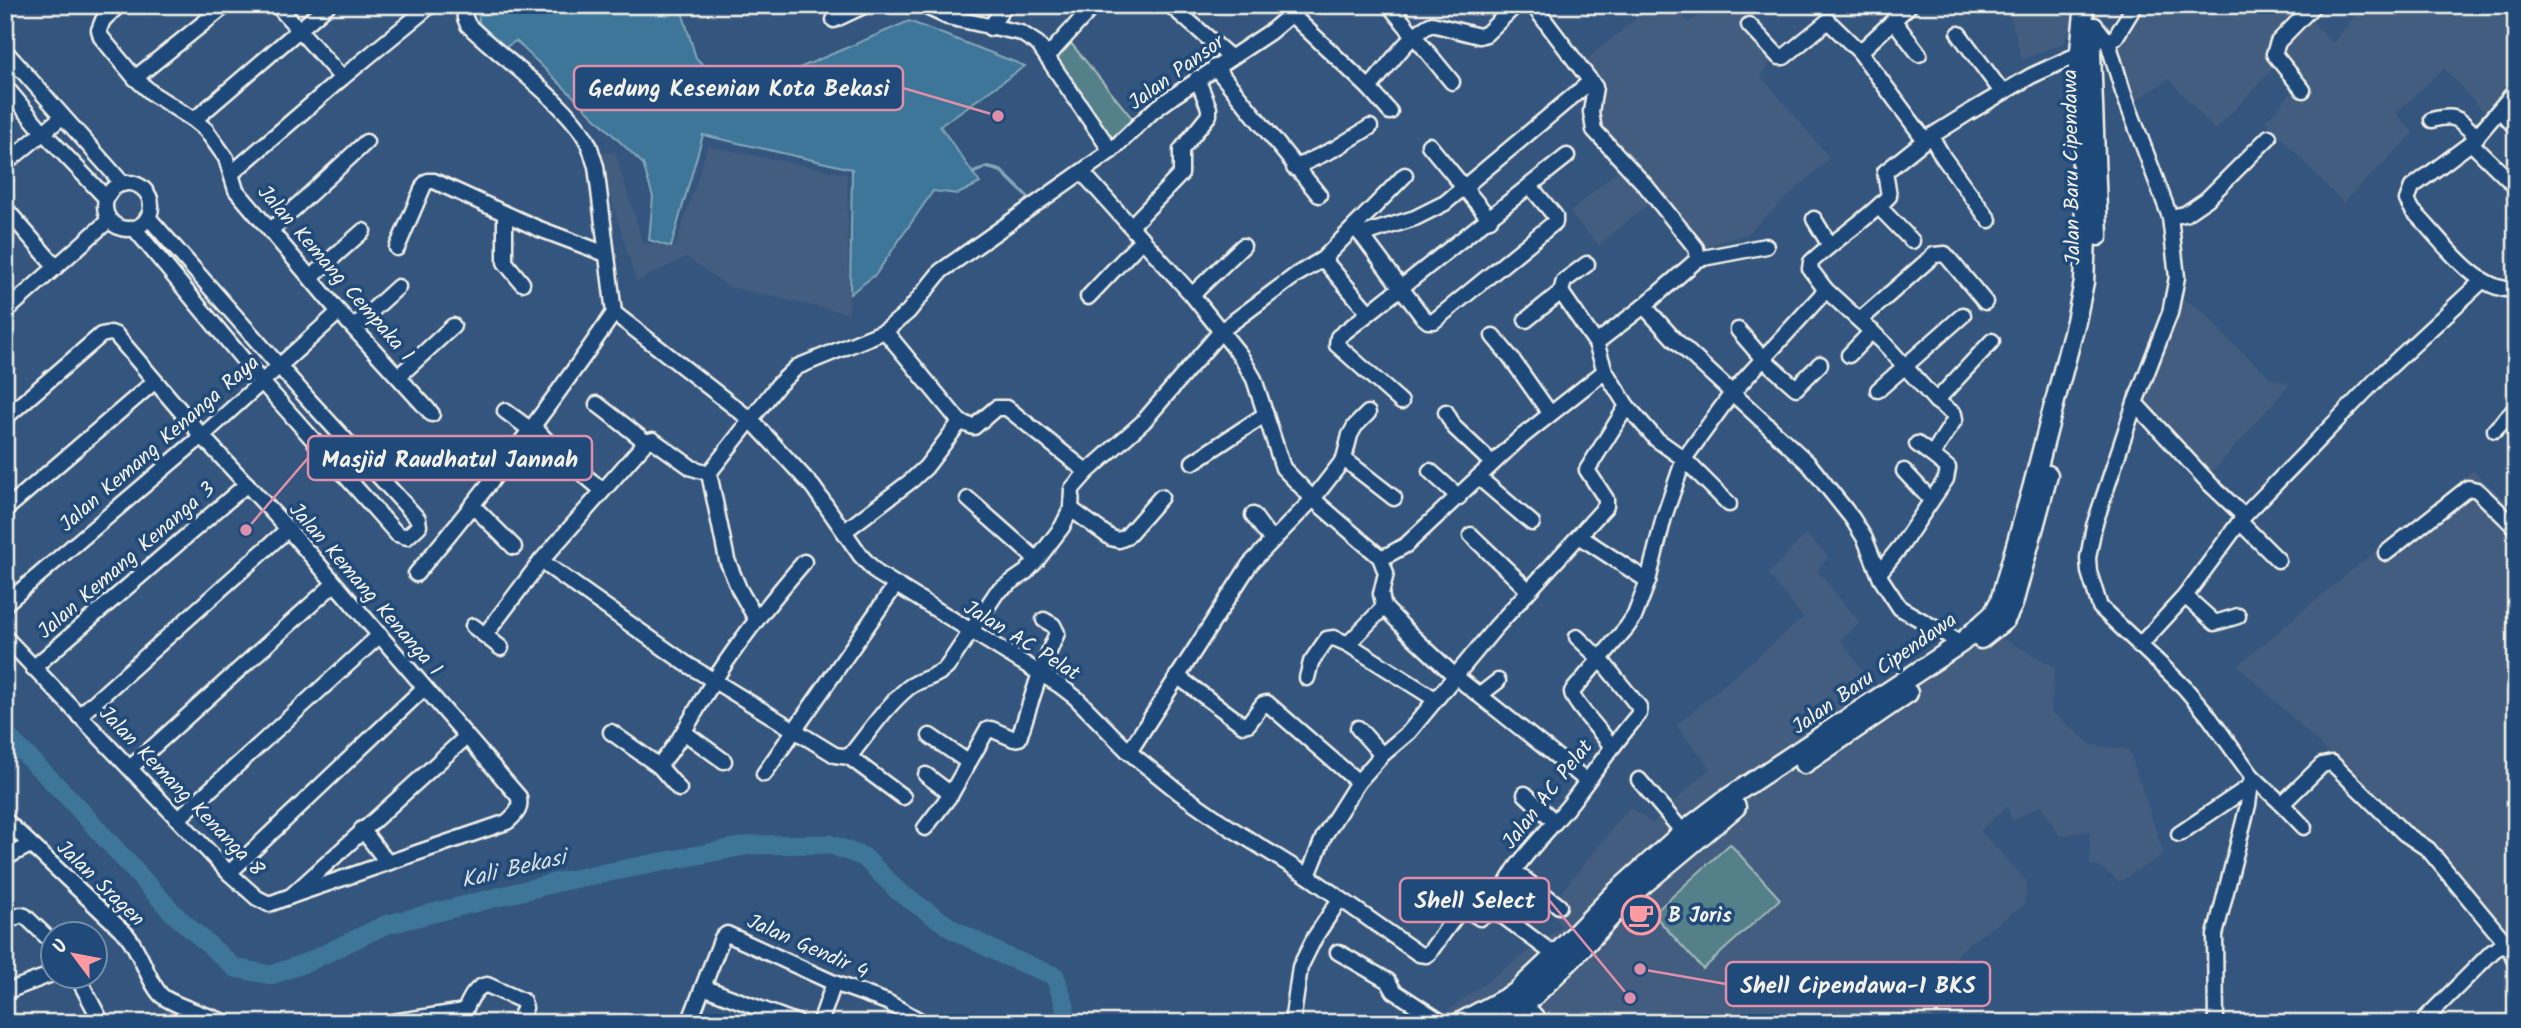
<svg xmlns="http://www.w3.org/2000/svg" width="2521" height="1028" viewBox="0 0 2521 1028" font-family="Kalam,sans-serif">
<rect width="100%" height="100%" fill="#34557d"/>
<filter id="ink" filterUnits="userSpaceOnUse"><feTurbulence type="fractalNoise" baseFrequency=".0143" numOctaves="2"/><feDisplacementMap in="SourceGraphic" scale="14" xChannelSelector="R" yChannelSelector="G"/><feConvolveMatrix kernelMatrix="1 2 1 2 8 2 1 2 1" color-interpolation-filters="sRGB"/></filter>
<g filter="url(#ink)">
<g fill="#435d7f">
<polygon points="1653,5 1675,5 1688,22 1718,5 1731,5 1776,54 1761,76 1830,158 1747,234 1686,252 1647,205 1599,245 1569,213 1621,167 1583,127 1589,91 1571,72"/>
<polygon points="2008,5 2078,5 2079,9 2064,43 2022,60"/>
<polygon points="2124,5 2299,5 2298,7 2333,43 2364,5 2516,5 2516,84 2488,117 2444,68 2396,113 2414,133 2343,203 2265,121 2301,83 2281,60 2215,130 2169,79 2122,109 2105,62"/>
<polygon points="708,146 847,174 849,314 729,287 686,257 636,282 598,153 615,152 643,243 675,247"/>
<polygon points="2175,294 2204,312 2226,337 2272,379 2290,384 2207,478 2134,399"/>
<polygon points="2473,470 2516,510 2516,932 2509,938 2404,827 2238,665"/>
<polygon points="1806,534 1829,557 1817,570 1860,623 1841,640 1882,698 1979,625 2033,655 2055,667 2051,712 2092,745 2129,750 2164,854 2119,882 2102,868 2090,865 2090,831 2060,836 2041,806 2012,821 2007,806 1980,831 2027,881 2024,905 1968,944 1919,996 1937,1023 1431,1023 1561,927 1550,906 1630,807 1652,823 1710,768 1676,725 1803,618 1768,574"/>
</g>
<g fill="#538089" stroke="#a4b8b8" stroke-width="2">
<polygon points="1070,42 1136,123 1111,147 1052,57"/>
<polygon points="1730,844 1780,899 1703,969 1653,914"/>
</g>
<polygon fill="#3d7698" stroke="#86a7b8" stroke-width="2" points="478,5 680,5 696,58 736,95 909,21 1025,66 940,126 980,183 958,194 933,191 876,274 850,294 852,169 703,135 671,247 649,240 653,197 643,164 516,41 504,48 479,23"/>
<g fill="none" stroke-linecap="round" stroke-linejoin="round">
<polyline stroke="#86a7b8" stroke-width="3.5" points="973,173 986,167 1001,171 1032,201"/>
<polyline stroke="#3d7698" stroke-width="19" points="5,734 69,798 174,914 235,968 271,975 308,962 385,925 558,882 750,845 829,844 864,857 899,892 954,930 1005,956 1055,976 1065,1006 1065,1023"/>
<defs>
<g id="minor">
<polyline points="119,5 103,20 99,30 101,37 135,78 153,94 194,120 206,130 226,158 236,190 339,312 432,414"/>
<polyline points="277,5 342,78"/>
<path d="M464 5 465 18 468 25C500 57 572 106 589 145 592 152 593 159 596 166L614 313 751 420 813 487 861 556 877 573 1059 685 1076 698 1129 752 1180 793 1229 827 1308 876 1419 954 1426 955 1429 953 1461 909H1466L1480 918C1497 912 1504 885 1514 871 1530 847 1552 827 1570 804 1593 774 1614 743 1639 714V707L1601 660 1577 637"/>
<polyline points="922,5 948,17 1021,33 1038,44 1111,151"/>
<polyline points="1170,5 1230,57"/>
<polyline points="1389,5 1452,82"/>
<polyline points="1533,5 1595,87 1591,112 1594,130 1646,186 1696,248 1698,259"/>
<polyline points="1910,5 1860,52 1925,140"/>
<path d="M1292 15 1369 88C1387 69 1409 33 1432 24L1479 36 1486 34 1516 5"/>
<polyline points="834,20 866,5"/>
<polyline points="1894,21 1919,54"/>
<polyline points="1749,25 1779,57 1784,57 1828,21 1860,52"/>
<polyline points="2090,25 2095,25 2108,42 2123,92 2170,217 2177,277 2170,313 2135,403 2094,526 2088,558 2089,572 2100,607 2184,687 2207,714 2252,776 2248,805 2215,935 2216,1023"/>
<polyline points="990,28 1005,5"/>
<polyline points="1959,34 2002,92"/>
<polyline points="2108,42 2115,38 2135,5"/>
<polyline points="5,51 123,184"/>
<polyline points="1047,57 1094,5"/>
<polyline points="1215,67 1319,195"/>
<polyline points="135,78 226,5"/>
<polyline points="5,86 43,132 106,198"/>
<polyline points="1369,88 1390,112"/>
<polyline points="2303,90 2274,54 2278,42 2314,5"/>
<path d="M2516 90 2471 143 2412 187 2407 200 2413 211C2439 236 2476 294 2516 289"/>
<polyline points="2500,110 2516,128"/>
<polyline points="194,120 328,5"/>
<path d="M2432 120C2458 113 2459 120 2477 137"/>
<polyline points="1931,136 1943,157 1989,220"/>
<polyline points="2471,143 2516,187"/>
<polyline points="1429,145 1490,219"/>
<polyline points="5,164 62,117"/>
<polyline points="1294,168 1336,148 1370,127"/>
<polyline points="1082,172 1192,295 1240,355 1254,379 1283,468 1313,499 1380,557 1386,573 1381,594 1384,607 1411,635 1455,676 1586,780"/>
<polyline points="232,173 342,78 431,5"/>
<circle cx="128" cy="206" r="23"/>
<polyline points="1879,207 1912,241"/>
<polyline points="5,208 56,267"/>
<polyline points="505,214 505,262 522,283"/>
<polyline points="2170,217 2185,214 2207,199 2269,137"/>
<polyline points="1814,219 1829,244"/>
<polyline points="1131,226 1181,174 1181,150 1209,115 1209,108 1197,78"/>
<polyline points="1355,226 1422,316 1428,321 1434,321 1555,222 1555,216 1530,186"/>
<polyline points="134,228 261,381 397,534 407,537 419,526 418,519 308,399 148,217"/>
<polyline points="271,230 366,142"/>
<polyline points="1361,235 1415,218 1445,203 1591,81"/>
<polyline points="397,248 424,185 428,181 434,181 537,228 606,254"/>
<polyline points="1323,259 1369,313 1338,337 1337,345 1401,402"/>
<polyline points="1698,259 1766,246"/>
<polyline points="1587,264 1564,281 1561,292 1596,343 1605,371 1627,406 1656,439 1684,459 1729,504"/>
<polyline points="311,277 363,231"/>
<polyline points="1826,290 1882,341 1936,401 1954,414 1955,419 1932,455 1948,468 1946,479 1901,546 1879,573"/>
<polyline points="1192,295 1243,246"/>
<polyline points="1088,297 1143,239"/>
<polyline points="1644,306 1674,339 1809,464 1852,518 1865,539 1881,579 1900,608 1961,643"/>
<polyline points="5,312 109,220"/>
<polyline points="1369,313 1567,156"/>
<polyline points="1526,320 1561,292"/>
<polyline points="1860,320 1934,255 1945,254 1985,302"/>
<polyline points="354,327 398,287"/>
<polyline points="1738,330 1762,358 1796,388 1820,364"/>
<polyline points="885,331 960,422 974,427 996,408 1007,408 1087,472"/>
<polyline points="1493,336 1511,358 1549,412"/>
<polyline points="1596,343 1644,306 1698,259"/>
<polyline points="1849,355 1872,331"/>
<polyline points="399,376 453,326"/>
<polyline points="1878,390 1963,315"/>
<polyline points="1936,401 1992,341"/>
<polyline points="2135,403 2210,484 2244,516"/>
<polyline points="597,404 646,442"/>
<polyline points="505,411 531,430"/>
<polyline points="1446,412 1454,427 1492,463"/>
<path d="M5 418 101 335 111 333 116 335 202 436 288 529 519 797C521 810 516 814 507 822L291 896"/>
<polyline points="534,427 559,454 602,490"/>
<polyline points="2495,430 2516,408"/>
<polyline points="1917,444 1932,455"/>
<polyline points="1344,459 1394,498"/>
<polyline points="1193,462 1266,414"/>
<polyline points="1430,471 1459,497"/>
<polyline points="1904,471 1931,500"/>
<polyline points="709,473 727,560 739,589 756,619"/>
<polyline points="1478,477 1532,523"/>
<polyline points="968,499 1037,560"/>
<polyline points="473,506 514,547"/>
<polyline points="1071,509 1072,489 1087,472 1143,422 1222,330 1296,275 1323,259 1405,175"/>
<polyline points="5,510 154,382"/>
<polyline points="1253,515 1272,541"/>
<polyline points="2240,522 2278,560"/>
<polyline points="845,531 912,480 926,467 960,422"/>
<polyline points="1471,535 1528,590"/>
<polyline points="1579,536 1648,581"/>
<polyline points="2386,553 2468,488 2477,490 2516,528"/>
<polyline points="1380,557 1388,555 1406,545 1519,439 1605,371"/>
<path d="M416 574C487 490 552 403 614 313"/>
<polyline points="2185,596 2215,623 2238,616"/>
<polyline points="5,604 202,436 339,312"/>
<polyline points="1384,607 1348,644 1435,699"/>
<polyline points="473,626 501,648"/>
<polyline points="485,635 541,561"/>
<polyline points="5,637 229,873 257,898 269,904 291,896 466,737"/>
<polyline points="2139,646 2185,596 2244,516 2383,373 2482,281"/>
<polyline points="33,668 247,484"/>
<polyline points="1177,676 1243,725 1248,724 1263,704 1267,703 1358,782"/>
<polyline points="1307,678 1311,662 1327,639 1334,638 1348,644"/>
<polyline points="1480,695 1498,681"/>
<polyline points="79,716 288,529"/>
<polyline points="1358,728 1382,755"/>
<path d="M611 732 659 766C683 738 695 710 715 679 741 638 772 599 804 562"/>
<polyline points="685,733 724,761"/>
<polyline points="930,736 968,762"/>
<path d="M1611 746C1603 733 1572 702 1572 692L1627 627 1635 615 1648 581 1664 517 1684 459 1732 393 1826 290 1810 269 1811 262C1835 239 1866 221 1889 196L1885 172 1925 140 1968 113 2031 76 2079 54"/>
<polyline points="1129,752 1250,564 1313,499 1344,459 1350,435 1355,426 1368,413"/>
<path d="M849 757C867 735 885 707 908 688 920 678 935 679 947 667L997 592 1026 572 1037 560 1062 527 1071 509 1111 538 1119 540 1126 537 1161 497"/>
<polyline points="659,766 679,789"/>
<polyline points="131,767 334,584"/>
<polyline points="764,774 895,586"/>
<polyline points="926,775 951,794"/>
<polyline points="2252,776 2282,804 2322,765 2332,763 2404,833 2428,849 2505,942 2492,952 2426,1018 2432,1023"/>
<polyline points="1639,780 1683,832"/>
<polyline points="1525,794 1555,822"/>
<polyline points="903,797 849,757 835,755 685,663 541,561 646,442 653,440 692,468 709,473 778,385 797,367 885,331 908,312 941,271 1111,151 1153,111 1172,97 1270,32 1302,5"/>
<polyline points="2282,804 2304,827"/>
<polyline points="179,818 380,635"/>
<path d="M5 820 127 935C142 954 147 979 160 994 168 1004 213 1017 227 1023"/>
<polyline points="925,828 951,794 987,730 991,729 1014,739 1019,738 1040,673 1057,633 1053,625 1044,620"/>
<polyline points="362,829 387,862"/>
<polyline points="2179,834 2250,786"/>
<polyline points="5,858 30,845"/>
<polyline points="1514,871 1559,906"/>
<polyline points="229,873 423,689"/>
<polyline points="1308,876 1324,836 1358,782 1382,755 1409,732 1495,628 1606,506 1606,499 1587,470 1627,406"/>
<polyline points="1492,908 1555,955"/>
<polyline points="5,922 21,915 25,916 52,942"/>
<polyline points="2505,942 2511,951 2516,947"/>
<polyline points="2511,951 2516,964"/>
<polyline points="1338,952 1388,981 1394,991 1443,1023"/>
<polyline points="77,976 102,1023"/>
<polyline points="703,987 798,1023"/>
<polyline points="5,992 52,974"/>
<polyline points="1518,997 1542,1023"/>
<polyline points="386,1023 465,1011"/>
<path d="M459 1023C466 1010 472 986 487 985L523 1001 525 1008 517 1023"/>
<polyline points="689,1023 722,938 727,934 834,983 887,1002 924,1023"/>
<polyline points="820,1023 834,983"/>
<polyline points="1292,1023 1300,967 1315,937 1340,899"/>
</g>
<g id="major">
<polyline points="2094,33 2091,52 2098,236"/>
<polyline points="1981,639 2005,620 2013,604 2048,475"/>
<polyline points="1804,764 1908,693"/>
<polyline points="1459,1023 1515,993 1555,955 1615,893 1683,832 1725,800 1961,643 1993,614 2000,601 2032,489 2076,321 2084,282 2086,238 2077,77 2085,5"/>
<polyline points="1485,1023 1532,998 1574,957 1631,895 1736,807"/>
</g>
</defs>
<use href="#minor" stroke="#f4f1e8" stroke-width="19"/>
<use href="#major" stroke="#f4f1e8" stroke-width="23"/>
<use href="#minor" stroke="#1f4a7a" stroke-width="14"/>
<use href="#major" stroke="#1f4a7a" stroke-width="18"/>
</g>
</g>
<defs>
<symbol id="cafe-ring" viewBox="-11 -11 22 22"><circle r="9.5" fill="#1f4a7a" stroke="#ff9aa2" stroke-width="1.5"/><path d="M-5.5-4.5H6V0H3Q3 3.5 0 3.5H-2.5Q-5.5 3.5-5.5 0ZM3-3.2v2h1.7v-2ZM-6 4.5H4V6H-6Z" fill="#ff9aa2"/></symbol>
</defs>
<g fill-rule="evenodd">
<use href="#cafe-ring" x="1619" y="893" width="44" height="44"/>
</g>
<g text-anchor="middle" stroke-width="7" stroke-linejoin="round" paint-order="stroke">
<g font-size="21" fill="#f4f1e8" stroke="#1f4a7a">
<text transform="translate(1176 72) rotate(-36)" y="7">Jalan Pansor</text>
<text transform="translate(2071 167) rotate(-91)" y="7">Jalan Baru Cipendawa</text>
<text transform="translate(336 273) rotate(49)" y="7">Jalan Kemang Cempaka 1</text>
<text transform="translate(159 443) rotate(-41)" y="7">Jalan Kemang Kenanga Raya</text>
<text transform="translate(126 560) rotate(-41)" y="7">Jalan Kemang Kenanga 3</text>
<text transform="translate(366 589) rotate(49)" y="7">Jalan Kemang Kenanga 1</text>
<text transform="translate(1022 640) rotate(32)" y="7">Jalan AC Pelat</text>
<text transform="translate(1874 673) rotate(-35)" y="7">Jalan Baru Cipendawa</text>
<text transform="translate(182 791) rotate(46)" y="7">Jalan Kemang Kenanga 8</text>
<text transform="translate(1547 794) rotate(-52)" y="7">Jalan AC Pelat</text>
<text transform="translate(101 883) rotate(44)" y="7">Jalan Sragen</text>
<text transform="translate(808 946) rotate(24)" y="7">Jalan Gendir 4</text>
</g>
<g font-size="21" font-weight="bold" fill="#f4f1e8" stroke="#1f4a7a" text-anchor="start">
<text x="1668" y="922">B Joris</text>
</g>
<g font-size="23" font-style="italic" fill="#d9dfdc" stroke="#1f4a7a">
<text transform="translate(513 868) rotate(-13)" y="8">Kali Bekasi</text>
</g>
</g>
<path fill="none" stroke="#de8fa9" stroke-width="2.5" d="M998 116L903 88M246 530L308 458M1630 998L1549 900M1640 969L1726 984"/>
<g fill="#de8fa9" stroke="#1f4a7a" stroke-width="2.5">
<circle cx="998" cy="116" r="7"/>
<circle cx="246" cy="530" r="7"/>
<circle cx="1630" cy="998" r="7"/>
<circle cx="1640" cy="969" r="7"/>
</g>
<g fill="#1f4a7a" stroke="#de8fa9" stroke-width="2.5">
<rect x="574" y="66" width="329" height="44" rx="7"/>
<rect x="308" y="436" width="284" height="44" rx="7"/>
<rect x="1400" y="878" width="149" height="44" rx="7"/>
<rect x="1726" y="962" width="264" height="44" rx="7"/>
</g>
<g font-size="23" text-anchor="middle" font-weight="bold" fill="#f4f1e8">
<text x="739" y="96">Gedung Kesenian Kota Bekasi</text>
<text x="450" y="467">Masjid Raudhatul Jannah</text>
<text x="1475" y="908">Shell Select</text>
<text x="1858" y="993">Shell Cipendawa-1 BKS</text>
</g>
<rect width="2521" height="1028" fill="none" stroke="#1f4a7a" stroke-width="28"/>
<rect x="14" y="14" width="2493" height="1000" fill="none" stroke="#f4f1e8" stroke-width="2.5" filter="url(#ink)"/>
<g transform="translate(74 955) rotate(302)"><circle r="33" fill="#1f4a7a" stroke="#748da6" stroke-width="2"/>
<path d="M0-5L12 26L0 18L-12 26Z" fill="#ff9aa2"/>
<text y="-10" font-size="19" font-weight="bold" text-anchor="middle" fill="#f4f1e8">U</text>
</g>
</svg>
